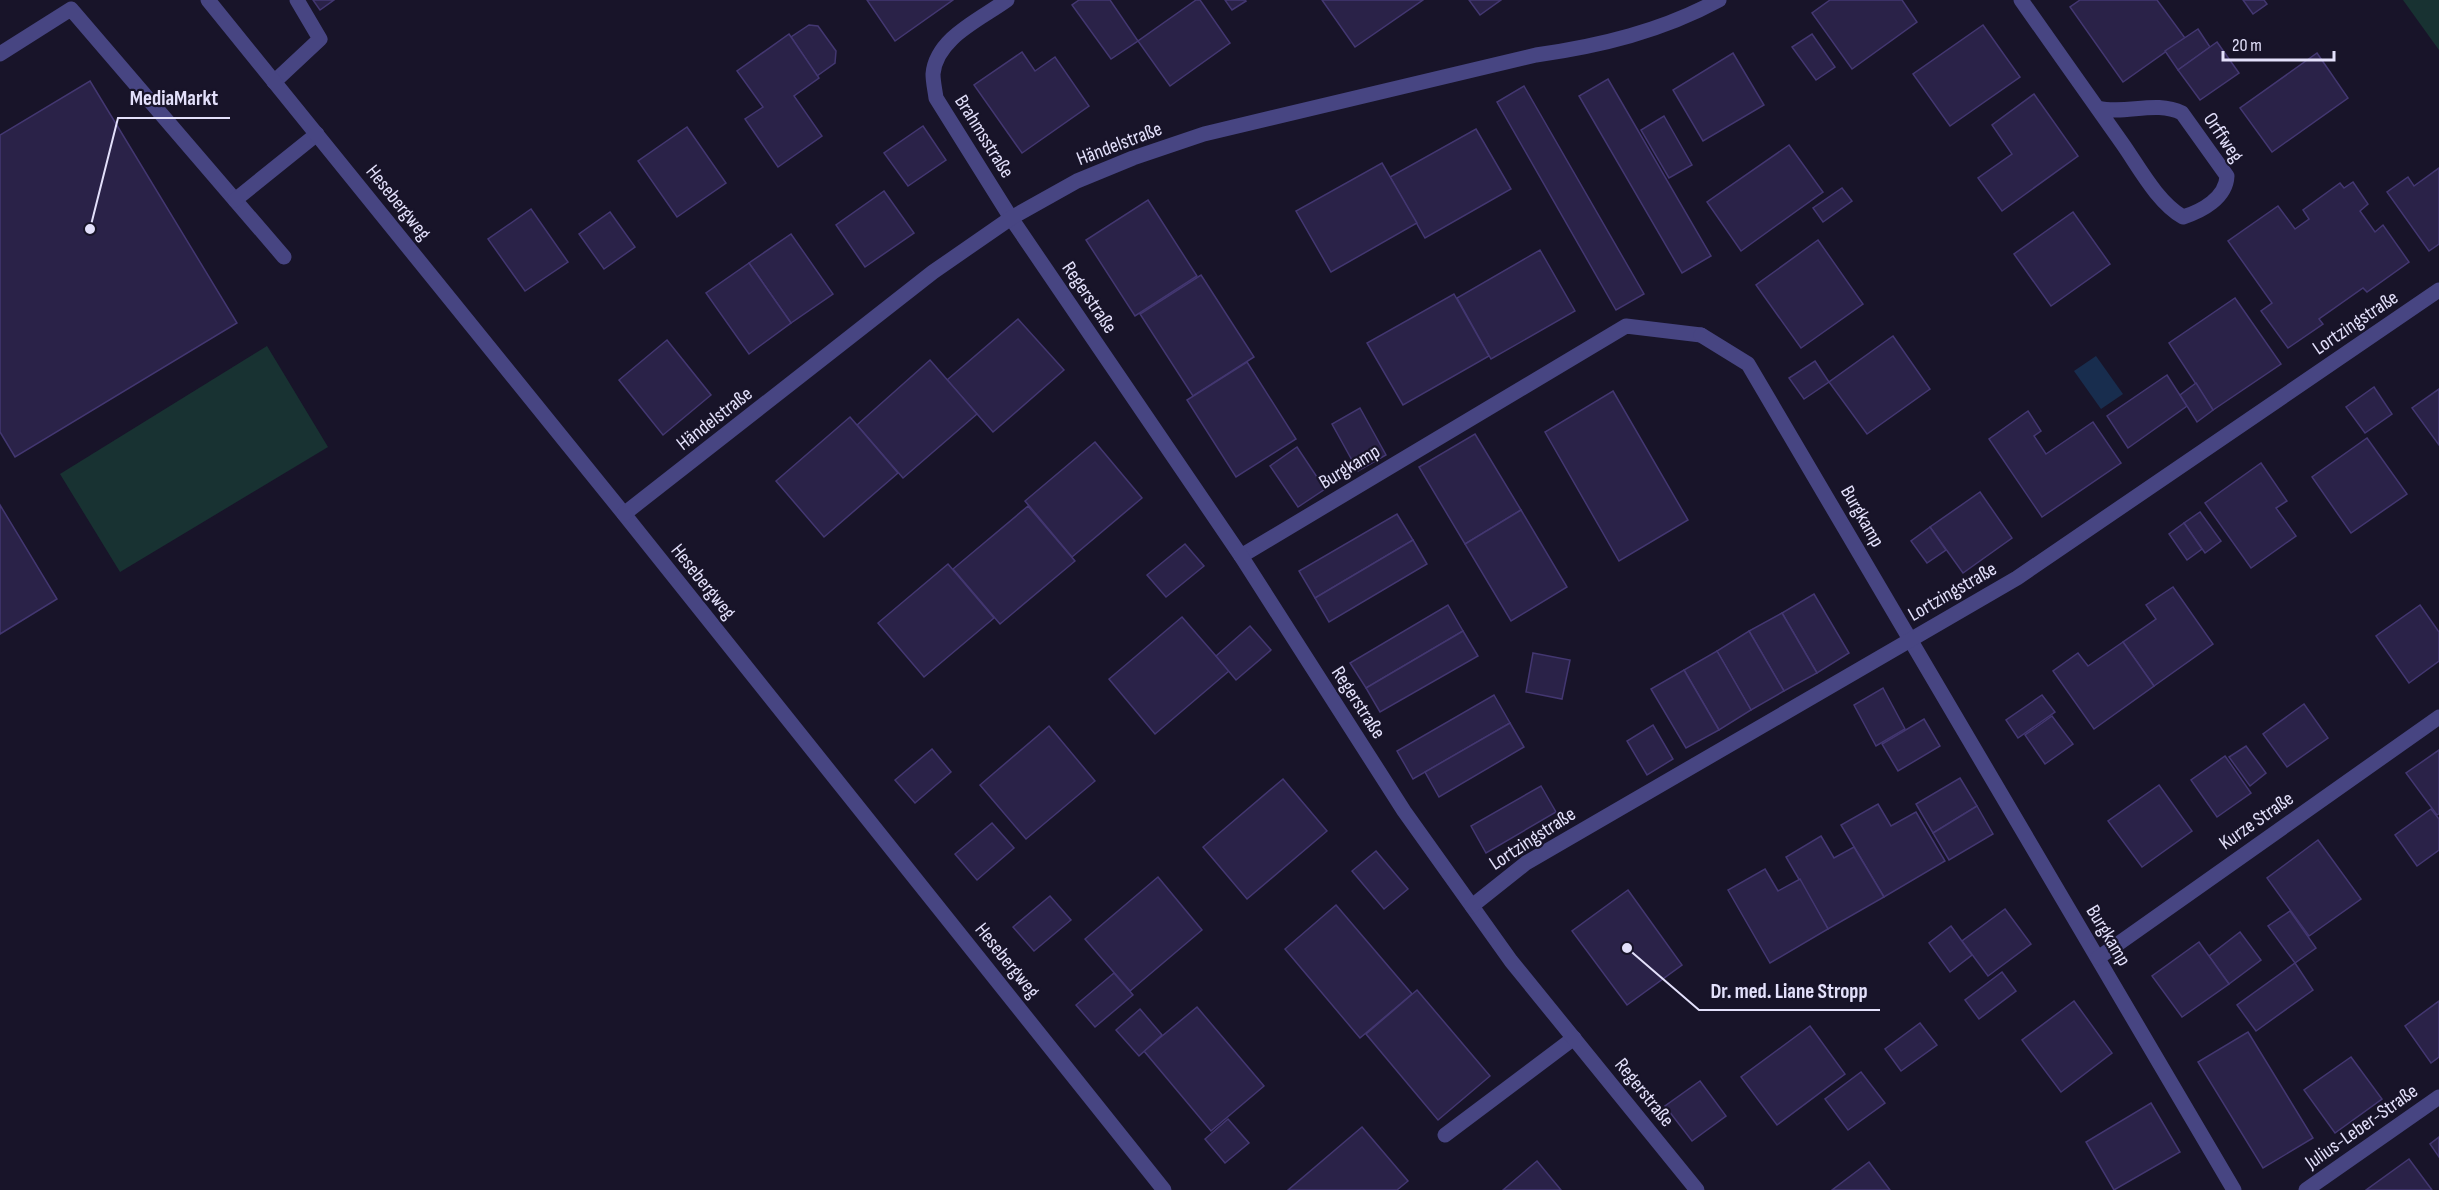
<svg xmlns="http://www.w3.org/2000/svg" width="2439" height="1190" viewBox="0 0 2439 1190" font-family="'Sofia Sans Condensed',sans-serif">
<rect width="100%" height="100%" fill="#181429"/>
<g fill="#183232">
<polygon points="2403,0 2439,0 2439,50"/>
<polygon points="267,346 328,447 120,572 60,474"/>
</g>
<polygon fill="#182d4e" points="2096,356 2123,394 2101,409 2074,371"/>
<g fill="#2a2248" stroke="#433771" stroke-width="1.5">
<polygon points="313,0 334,0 320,10"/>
<polygon points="867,0 953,0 895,41"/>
<polygon points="1079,0 1110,0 1138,41 1111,59 1072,5"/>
<polygon points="1196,0 1200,0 1230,43 1170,86 1138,41"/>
<polygon points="1225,0 1245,0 1246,1 1232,10"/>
<polygon points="1322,0 1423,0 1355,47"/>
<polygon points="1469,0 1501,0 1480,15"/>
<polygon points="1830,0 1902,0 1917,22 1852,69 1812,13"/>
<polygon points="2080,0 2157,0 2185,38 2123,82 2070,7"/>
<polygon points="2243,0 2264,0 2267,4 2253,14"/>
<polygon points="809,25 818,26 836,51 835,63 817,76 791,37"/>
<polygon points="1983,25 2020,77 1950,126 1913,74"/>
<polygon points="2198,29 2210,47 2178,70 2165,51"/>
<polygon points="789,34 819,78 794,96 822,136 778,167 745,119 763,107 737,71"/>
<polygon points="1812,34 1835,67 1816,80 1792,47"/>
<polygon points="2217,42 2239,73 2200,100 2178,70"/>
<polygon points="1022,52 1035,71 1055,57 1089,106 1022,153 974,85"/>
<polygon points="1733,53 1764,105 1703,141 1673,90"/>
<polygon points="2317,53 2348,98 2272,152 2240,108"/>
<polygon points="1608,79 1711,256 1682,273 1579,96"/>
<polygon points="90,81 237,323 15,457 0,432 0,135"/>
<polygon points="1524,86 1644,294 1616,310 1497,102"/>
<polygon points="2034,94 2078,156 2002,211 1978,178 2012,154 1992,125"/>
<polygon points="1664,116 1692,165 1669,178 1641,130"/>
<polygon points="923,126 946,160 908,186 884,153"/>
<polygon points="687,127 726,183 677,217 638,161"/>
<polygon points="1476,129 1511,189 1425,238 1390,177"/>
<polygon points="1789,145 1823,192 1741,251 1707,202"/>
<polygon points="1382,163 1417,223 1331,272 1296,211"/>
<polygon points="2439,168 2439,244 2429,251 2387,192 2408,177 2414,186"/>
<polygon points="2353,182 2368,204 2360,211 2375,232 2383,225 2409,262 2367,292 2363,288 2319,319 2323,324 2288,348 2261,311 2272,303 2228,241 2278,206 2295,229 2309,219 2303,210 2340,183 2344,188"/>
<polygon points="1842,188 1852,201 1823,222 1813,208"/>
<polygon points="884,191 914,233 865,267 836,225"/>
<polygon points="1148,200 1197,276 1135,316 1086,240"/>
<polygon points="531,209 568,262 525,291 488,239"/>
<polygon points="610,212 635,247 604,269 579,234"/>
<polygon points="2073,212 2110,264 2051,306 2014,254"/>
<polygon points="791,234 833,294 791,323 749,263"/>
<polygon points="1818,240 1863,304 1801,348 1756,285"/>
<polygon points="1540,250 1575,311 1491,359 1457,298"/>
<polygon points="749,263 791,323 749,354 706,293"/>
<polygon points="1201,275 1254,357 1193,396 1140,314"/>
<polygon points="1454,294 1489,356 1403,405 1367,343"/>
<polygon points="2235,298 2281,364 2213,410 2169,343"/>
<polygon points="1018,319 1064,370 993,432 947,380"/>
<polygon points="1893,336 1930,389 1867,434 1829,382"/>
<polygon points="667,340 711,395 663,435 619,380"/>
<polygon points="930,360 977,414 903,478 857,425"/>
<polygon points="1815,361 1829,382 1804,399 1789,378"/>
<polygon points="1247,362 1296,439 1236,477 1187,400"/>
<polygon points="2167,375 2187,406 2128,448 2107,416"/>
<polygon points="2196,383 2213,410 2197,422 2180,395"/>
<polygon points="2374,387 2392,414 2365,433 2346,407"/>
<polygon points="2439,389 2439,445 2412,408"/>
<polygon points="1613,391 1688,520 1619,561 1545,432"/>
<polygon points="1360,408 1386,455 1358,471 1332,424"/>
<polygon points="2028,411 2041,431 2034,436 2046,454 2093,422 2121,463 2042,517 1989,439"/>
<polygon points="850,417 898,473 824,537 776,481"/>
<polygon points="1475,434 1521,510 1465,544 1419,467"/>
<polygon points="2367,438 2407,494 2351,533 2312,477"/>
<polygon points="1095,442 1142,498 1072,557 1025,501"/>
<polygon points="1297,447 1325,489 1298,507 1270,466"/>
<polygon points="2261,463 2287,501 2276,508 2296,536 2251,568 2205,503"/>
<polygon points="1980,492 2012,538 1963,573 1930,527"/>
<polygon points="0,505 57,599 0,634"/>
<polygon points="1028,506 1075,561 1000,624 953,569"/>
<polygon points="1521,510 1567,587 1511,621 1465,544"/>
<polygon points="2200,512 2221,541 2205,553 2184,523"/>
<polygon points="1397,514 1413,540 1315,598 1299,571"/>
<polygon points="2184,523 2202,549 2187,560 2169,534"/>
<polygon points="1930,527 1946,550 1927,563 1911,541"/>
<polygon points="1413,540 1427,564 1329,622 1315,598"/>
<polygon points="1185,544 1204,566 1166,597 1147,575"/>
<polygon points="948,564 994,618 924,677 878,623"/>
<polygon points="2173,587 2213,644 2154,686 2123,642 2156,619 2146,605"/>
<polygon points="1814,594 1849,653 1817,673 1782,613"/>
<polygon points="1448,605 1463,631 1366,688 1350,663"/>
<polygon points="2420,605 2439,632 2439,661 2409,683 2376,636"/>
<polygon points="1782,613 1817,673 1784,691 1749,631"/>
<polygon points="1182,617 1229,671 1155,734 1109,679"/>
<polygon points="1250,626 1271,650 1236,680 1216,656"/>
<polygon points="1463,631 1478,656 1380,712 1366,688"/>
<polygon points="1749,631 1784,691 1751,710 1717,651"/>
<polygon points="2123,642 2154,686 2094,729 2053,671 2078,653 2088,666"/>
<polygon points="1717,651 1751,710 1719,730 1684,670"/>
<polygon points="1533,653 1570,660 1562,699 1526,692"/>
<polygon points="1684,670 1719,730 1686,748 1651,689"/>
<polygon points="1883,688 1905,729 1876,746 1854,705"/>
<polygon points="1494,695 1510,723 1413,779 1397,751"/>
<polygon points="2042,695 2055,712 2018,738 2006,720"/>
<polygon points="2304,704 2328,738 2287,767 2263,734"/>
<polygon points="2052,716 2073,744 2045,764 2025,735"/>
<polygon points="1924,719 1940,746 1898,771 1882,744"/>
<polygon points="1510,723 1524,747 1439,797 1425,772"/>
<polygon points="1653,725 1673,759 1647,775 1627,741"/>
<polygon points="1049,726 1095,781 1026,839 980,785"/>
<polygon points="2246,746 2266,773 2250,786 2229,757"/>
<polygon points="932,749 951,772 915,803 895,780"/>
<polygon points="2439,750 2439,814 2437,815 2406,773"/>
<polygon points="2225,756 2251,793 2217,817 2191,780"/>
<polygon points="1960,778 1977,806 1933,833 1916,804"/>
<polygon points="1283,779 1327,831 1247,899 1203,847"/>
<polygon points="2159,785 2192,831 2142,867 2108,821"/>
<polygon points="1541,786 1556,812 1486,853 1471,826"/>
<polygon points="1878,804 1891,826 1916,812 1945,861 1884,897 1841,825"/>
<polygon points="1977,806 1993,834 1949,860 1933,833"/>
<polygon points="2431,809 2439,819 2439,850 2417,866 2395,835"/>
<polygon points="992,823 1014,848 977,880 955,854"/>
<polygon points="1821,836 1834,858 1854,847 1884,897 1828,929 1786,857"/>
<polygon points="2318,840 2361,899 2309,936 2267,878"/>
<polygon points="1376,851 1408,889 1384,909 1352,871"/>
<polygon points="1765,869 1778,891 1800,879 1828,929 1770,963 1728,890"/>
<polygon points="1158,877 1202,930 1130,991 1085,939"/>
<polygon points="1628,890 1682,965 1627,1005 1572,931"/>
<polygon points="1050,896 1071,920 1034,951 1013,927"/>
<polygon points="1336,905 1412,994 1360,1038 1285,949"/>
<polygon points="2005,909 2031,944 1988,976 1962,941"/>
<polygon points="2290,911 2316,948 2295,963 2268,926"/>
<polygon points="1951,926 1972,955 1950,972 1929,943"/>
<polygon points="2240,932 2261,960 2229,984 2209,956"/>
<polygon points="2199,942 2229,984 2182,1017 2152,976"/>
<polygon points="2295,963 2313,990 2256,1031 2237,1005"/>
<polygon points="2002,972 2016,991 1979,1019 1965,1000"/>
<polygon points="1114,973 1133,995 1095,1027 1076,1005"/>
<polygon points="1417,990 1490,1076 1438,1120 1366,1034"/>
<polygon points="2074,1001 2112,1053 2061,1092 2022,1040"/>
<polygon points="2439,1001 2439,1057 2431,1063 2405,1026"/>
<polygon points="1197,1007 1264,1086 1211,1131 1144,1051"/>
<polygon points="1140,1009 1162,1035 1139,1056 1116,1030"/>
<polygon points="1920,1023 1937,1045 1901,1071 1885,1049"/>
<polygon points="1810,1026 1845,1074 1777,1125 1741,1077"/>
<polygon points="2248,1032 2313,1138 2263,1168 2198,1062"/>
<polygon points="2351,1057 2382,1099 2335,1133 2304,1090"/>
<polygon points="1861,1072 1885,1103 1848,1130 1825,1099"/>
<polygon points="1700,1081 1726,1116 1692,1141 1665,1106"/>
<polygon points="2151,1103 2180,1152 2114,1190 2086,1142"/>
<polygon points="1228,1119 1249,1143 1225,1163 1205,1139"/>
<polygon points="1362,1127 1408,1181 1397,1190 1288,1190"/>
<polygon points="2439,1137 2439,1157 2430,1144"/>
<polygon points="2409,1159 2432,1190 2366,1190"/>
<polygon points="1537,1161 1561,1190 1503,1190"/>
<polygon points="1869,1162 1890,1190 1832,1190"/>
</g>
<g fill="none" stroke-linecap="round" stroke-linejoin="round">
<g stroke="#474582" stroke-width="15">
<polyline points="0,54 71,9 284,257"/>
<polyline points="274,82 320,39 297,0"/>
<polyline points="235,200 317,134"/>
<polyline points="1241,556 1626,326 1701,335"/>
<polyline points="1445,1135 1574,1038"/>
</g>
<g stroke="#474582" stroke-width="15">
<polyline points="208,0 624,514 1164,1190"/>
<path d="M1007 0C981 19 936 38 933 74 933 82 935 90 936 98L1011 218 1241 556 1404 811 1511 961 1697 1190"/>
<path d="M2021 0C2055 48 2088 95 2122 143 2139 167 2157 202 2183 217 2202 211 2226 198 2227 176L2182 113C2156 100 2125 115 2098 108"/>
<polyline points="1701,335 1748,364 2234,1190"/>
<path d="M624 514 933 272 1011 218 1077 181 1133 158 1204 134 1536 55C1600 46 1662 31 1719 0"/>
<polyline points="1472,906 1526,863 2017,578 2439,290"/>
<polyline points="2098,958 2439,717"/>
<polyline points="2306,1190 2439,1097"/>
</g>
</g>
<g text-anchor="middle" stroke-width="4.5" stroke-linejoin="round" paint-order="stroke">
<g font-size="20" fill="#e3e0fb" stroke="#181429">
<text transform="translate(985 136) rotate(58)" y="7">Brahmsstraße</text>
<text transform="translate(2224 137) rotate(56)" y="7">Orffweg</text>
<text transform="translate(1119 143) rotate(-21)" y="7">Händelstraße</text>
<text transform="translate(399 202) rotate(51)" y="7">Hesebergweg</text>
<text transform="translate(1090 297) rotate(56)" y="7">Regerstraße</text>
<text transform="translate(2355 322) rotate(-34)" y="7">Lortzingstraße</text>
<text transform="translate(714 418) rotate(-38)" y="7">Händelstraße</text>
<text transform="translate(1349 466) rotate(-31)" y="7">Burgkamp</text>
<text transform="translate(1863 516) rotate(60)" y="7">Burgkamp</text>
<text transform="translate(704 581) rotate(51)" y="7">Hesebergweg</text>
<text transform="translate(1952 591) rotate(-30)" y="7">Lortzingstraße</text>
<text transform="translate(1359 702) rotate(57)" y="7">Regerstraße</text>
<text transform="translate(2256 820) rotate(-35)" y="7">Kurze Straße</text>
<text transform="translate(1532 838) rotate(-33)" y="7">Lortzingstraße</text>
<text transform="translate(2109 935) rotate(59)" y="7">Burgkamp</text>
<text transform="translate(1008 960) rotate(51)" y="7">Hesebergweg</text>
<text transform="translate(1645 1092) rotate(51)" y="7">Regerstraße</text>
<text transform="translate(2361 1126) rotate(-35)" y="7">Julius-Leber-Straße</text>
</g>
</g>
<path fill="none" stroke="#e3e0fb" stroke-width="2" d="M90 229L118 118H230M1627 948L1699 1010H1880"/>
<g fill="#e3e0fb" stroke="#181429" stroke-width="2">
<circle cx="90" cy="229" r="6"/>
<circle cx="1627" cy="948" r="6"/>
</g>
<g font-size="21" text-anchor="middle" font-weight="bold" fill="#e3e0fb" stroke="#181429" stroke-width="4.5" stroke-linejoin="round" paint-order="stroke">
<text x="174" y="105">MediaMarkt</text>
<text x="1789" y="998">Dr. med. Liane Stropp</text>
</g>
<path d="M2223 51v9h111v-9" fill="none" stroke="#e3e0fb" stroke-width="3"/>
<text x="2232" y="51" font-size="18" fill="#e3e0fb" stroke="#181429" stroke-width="4.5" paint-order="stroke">20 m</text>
</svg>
